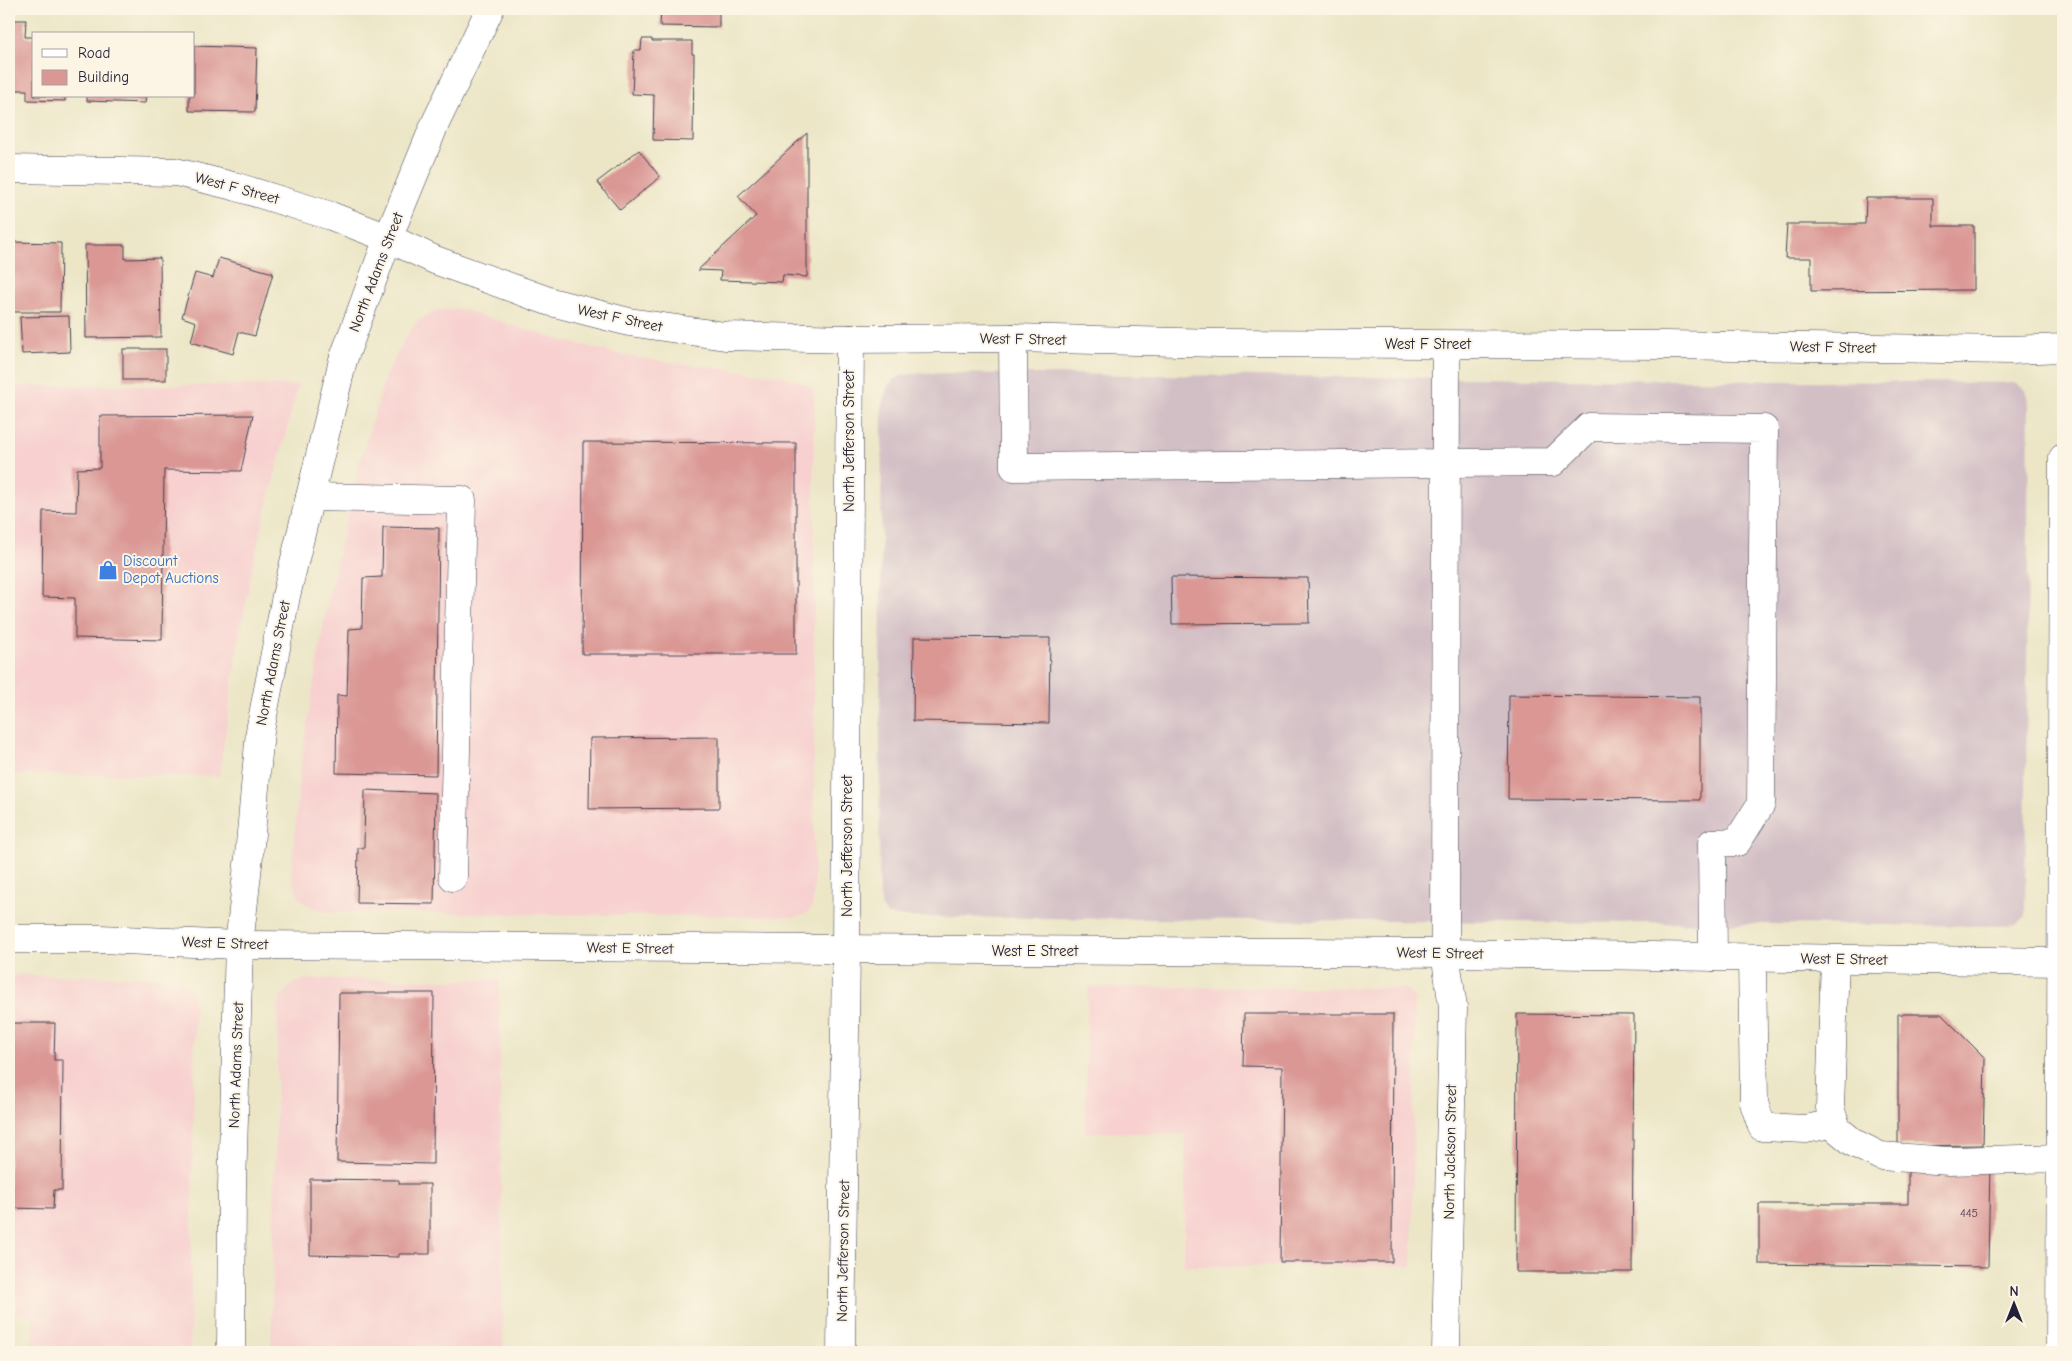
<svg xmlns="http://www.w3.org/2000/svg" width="2072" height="1361" viewBox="0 0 2072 1361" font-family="'Comic Neue',sans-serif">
<rect width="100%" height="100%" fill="#fcf5e5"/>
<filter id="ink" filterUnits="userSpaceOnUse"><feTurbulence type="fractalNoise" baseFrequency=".02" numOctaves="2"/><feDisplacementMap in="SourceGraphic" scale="10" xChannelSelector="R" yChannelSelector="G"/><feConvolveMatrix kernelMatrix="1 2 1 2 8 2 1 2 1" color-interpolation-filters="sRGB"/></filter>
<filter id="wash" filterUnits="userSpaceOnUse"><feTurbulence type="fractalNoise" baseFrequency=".0096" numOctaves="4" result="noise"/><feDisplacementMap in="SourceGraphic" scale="20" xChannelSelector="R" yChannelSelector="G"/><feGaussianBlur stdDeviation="1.12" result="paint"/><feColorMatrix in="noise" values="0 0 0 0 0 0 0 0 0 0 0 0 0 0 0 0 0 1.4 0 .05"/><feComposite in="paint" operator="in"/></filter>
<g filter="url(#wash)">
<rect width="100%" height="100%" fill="#ece6c7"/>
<g fill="#f7d0cf">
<polygon points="460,309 556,339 618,354 665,362 784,376 808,385 814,390 814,888 812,908 804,915 795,917 324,912 306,904 299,897 291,876 300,769 327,603 359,465 386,375 408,333 420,320 427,315 439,310"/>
<polygon points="298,385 257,546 241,625 219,776 9,774 9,386"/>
<polygon points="9,975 162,977 176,979 184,983 190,990 195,1008 190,1352 32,1352 33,1315 9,1314"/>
<polygon points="307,979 499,980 503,1352 271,1352 278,1005 281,997 291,985"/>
<polygon points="1088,987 1393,988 1404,988 1409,992 1415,1000 1412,1266 1184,1266 1186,1134 1085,1132"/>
</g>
<polygon fill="#d2bec5" points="923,373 2014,383 2026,390 2029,403 2025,916 2016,924 1998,926 906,917 887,915 882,908 879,891 882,404 887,388 893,380 903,375"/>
<g id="blocks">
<g fill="#da9794">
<polygon points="661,9 719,9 719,27 660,26"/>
<polygon points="9,20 26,20 25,37 34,37 34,96 65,96 65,101 27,100 27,90 9,90"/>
<polygon points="642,39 652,39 652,41 692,41 692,54 694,54 693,141 653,140 654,95 632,94 634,50 641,50"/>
<polygon points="194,46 257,48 255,112 189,111 189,96 194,96"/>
<polygon points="87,96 146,96 145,103 87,101"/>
<polygon points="807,133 807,277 783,275 782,282 720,280 721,271 698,270 756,216 738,196"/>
<polygon points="639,150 660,177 620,210 597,182"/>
<polygon points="1866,198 1933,198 1933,226 1974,226 1974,290 1811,291 1811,258 1785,258 1787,224 1865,224"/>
<polygon points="9,242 61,243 60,312 9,312"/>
<polygon points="85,245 125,245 125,259 160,258 161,337 86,338"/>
<polygon points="219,258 273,273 255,336 239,332 233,354 191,342 196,322 182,317 195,273 213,278"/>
<polygon points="69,316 70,352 22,354 20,317"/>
<rect x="123" y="349" width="43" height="31"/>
<polygon points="253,415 241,471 164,470 162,640 75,638 75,598 42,597 43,511 76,512 77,469 100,468 100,416"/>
<polygon points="583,442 796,443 796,654 582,654"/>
<polygon points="383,527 439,528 436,775 336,773 337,695 347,696 349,629 362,628 363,578 382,577"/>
<polygon points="1171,577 1308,578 1309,623 1172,624"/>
<polygon points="914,637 1050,638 1049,723 913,721"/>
<polygon points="1509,695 1700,697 1700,800 1508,799"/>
<polygon points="719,737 719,808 589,809 590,738"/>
<polygon points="365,790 436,793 434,904 357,903 358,848 364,848"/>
<polygon points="339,993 434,993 433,1164 337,1162"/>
<polygon points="1244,1014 1393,1014 1392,1262 1280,1262 1282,1067 1243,1066"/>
<polygon points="1517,1014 1634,1015 1632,1272 1516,1272"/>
<polygon points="1898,1014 1941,1014 1985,1058 1983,1145 1898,1146"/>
<polygon points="9,1023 55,1023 54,1060 63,1060 62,1190 54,1190 53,1209 9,1208"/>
<polygon points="1908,1166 1990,1166 1988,1267 1759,1264 1759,1204 1908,1204"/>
<polygon points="310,1179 399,1180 399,1184 430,1184 430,1254 399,1254 399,1257 310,1255"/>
</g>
</g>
</g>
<g filter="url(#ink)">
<use href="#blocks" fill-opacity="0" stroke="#403f50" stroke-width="1"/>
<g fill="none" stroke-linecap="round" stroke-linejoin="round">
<defs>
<g id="minor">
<polyline points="9,169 176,172 237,187 331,216 388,238 435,260 551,302 629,322 725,336 850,339 1013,338 1219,343 1664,345 2011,350 2063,348"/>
<polyline points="1013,338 1014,467 1553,462 1589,427 1764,429 1761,804 1737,842 1712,843 1713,957"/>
<polyline points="310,497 462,500 453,877"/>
<polyline points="9,939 100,939 239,945 1445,953 2060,962"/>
<polyline points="1752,958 1754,1103 1762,1127 1806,1129 1835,1123"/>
<polyline points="1835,959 1830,1108 1837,1129 1854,1143 1880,1156 1949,1161 2060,1158"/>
<polyline points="231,1352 232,1187 239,945 249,856 260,731 286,596 343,360 388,238 435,124 490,9"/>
<polyline points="841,1352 846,950 850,339"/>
<polyline points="1446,1352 1453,1007 1445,953 1446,345"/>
</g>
<polyline id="major" points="2060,1352 2063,458"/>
</defs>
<use href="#minor" stroke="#403f50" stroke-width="29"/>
<use href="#major" stroke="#403f50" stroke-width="29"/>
<use href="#minor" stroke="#fff" stroke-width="28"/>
<use href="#major" stroke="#fff" stroke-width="28"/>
</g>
</g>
<defs>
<symbol id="shop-bare" viewBox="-9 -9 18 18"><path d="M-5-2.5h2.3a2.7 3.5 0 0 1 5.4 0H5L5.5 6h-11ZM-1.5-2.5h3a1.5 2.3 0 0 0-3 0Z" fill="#3f7fe0" stroke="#fcf5e5" stroke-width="2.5" paint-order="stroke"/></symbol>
</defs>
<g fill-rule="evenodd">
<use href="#shop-bare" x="94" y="556" width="28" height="28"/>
</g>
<g text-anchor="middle" stroke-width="4" stroke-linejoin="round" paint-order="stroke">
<g font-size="12" fill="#503f51">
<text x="1969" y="1217">445</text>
</g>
<g font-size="15" fill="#22223b" stroke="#fcf5e5">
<text transform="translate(237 188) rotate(15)" y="5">West F Street</text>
<text transform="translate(376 272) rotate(-69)" y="5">North Adams Street</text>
<text transform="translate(620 318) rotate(12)" y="5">West F Street</text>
<text transform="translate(1023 339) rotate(1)" y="5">West F Street</text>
<text x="1428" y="349">West F Street</text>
<text transform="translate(1833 347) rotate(1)" y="5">West F Street</text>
<text transform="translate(849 441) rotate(-90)" y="5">North Jefferson Street</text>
<text transform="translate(273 663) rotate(-79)" y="5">North Adams Street</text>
<text transform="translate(847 846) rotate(-90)" y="5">North Jefferson Street</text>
<text transform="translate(225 943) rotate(2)" y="5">West E Street</text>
<text transform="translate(630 948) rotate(1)" y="5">West E Street</text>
<text x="1035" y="956">West E Street</text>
<text transform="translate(1440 953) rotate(1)" y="5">West E Street</text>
<text transform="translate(1844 959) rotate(1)" y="5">West E Street</text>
<text transform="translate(236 1065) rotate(-88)" y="5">North Adams Street</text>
<text transform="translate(1450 1152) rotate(-89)" y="5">North Jackson Street</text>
<text transform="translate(843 1251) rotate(-89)" y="5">North Jefferson Street</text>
</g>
<g font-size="15" fill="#366cbe" stroke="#fcf5e5" text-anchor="start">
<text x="123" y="566">Discount<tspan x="123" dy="17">Depot Auctions</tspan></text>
</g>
</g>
<rect width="2072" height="1361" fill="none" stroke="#fcf5e5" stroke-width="30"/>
<rect x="32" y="32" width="162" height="65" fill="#fcf5e5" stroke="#a5a1a1"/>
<rect x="42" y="49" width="25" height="8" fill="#ffffff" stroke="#a5a1a1"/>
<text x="78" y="58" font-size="15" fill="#22223b">Road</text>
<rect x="42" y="70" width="25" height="15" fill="#da9794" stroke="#a5a1a1"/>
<text x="78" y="82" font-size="15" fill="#22223b">Building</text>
<g transform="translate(2014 1304)" stroke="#fcf5e5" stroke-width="4" paint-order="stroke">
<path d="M0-4L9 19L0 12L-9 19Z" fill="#22223b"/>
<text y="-8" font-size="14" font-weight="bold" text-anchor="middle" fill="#22223b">N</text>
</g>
</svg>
